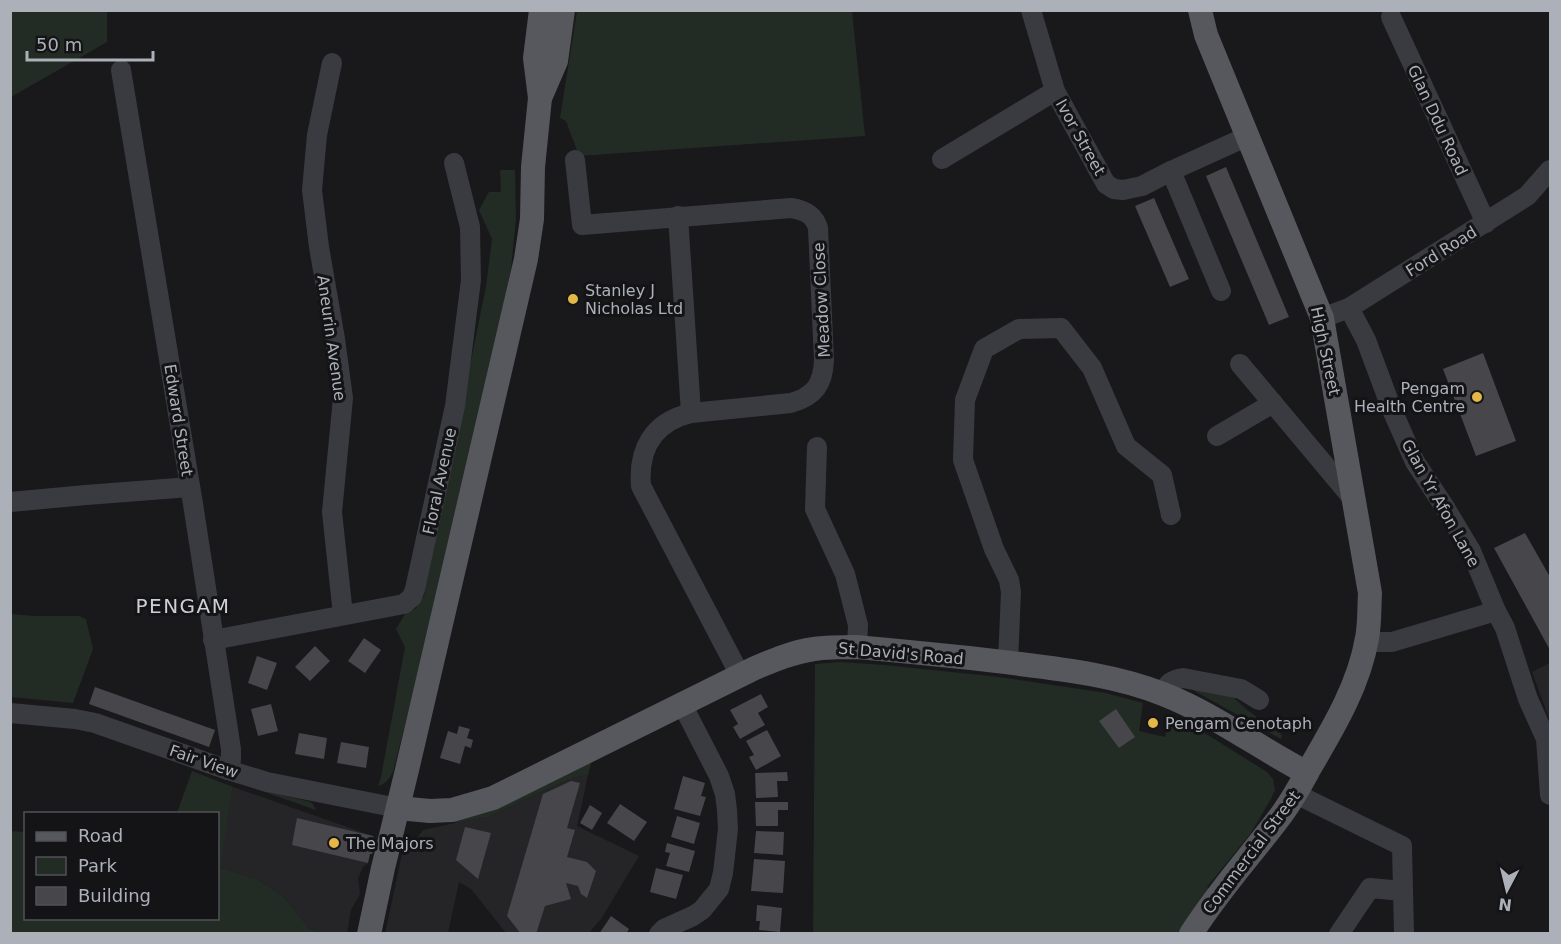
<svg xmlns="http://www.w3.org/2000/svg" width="1561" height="944" viewBox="0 0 1561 944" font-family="'DejaVu Sans',sans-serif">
<rect width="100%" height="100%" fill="#19191b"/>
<g fill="#252528">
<polygon points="1550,663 1550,721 1532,672"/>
<polygon points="588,775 577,826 639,856 601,919 589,933 506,933 471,889 459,882 448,933 385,934 403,849 410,847 423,830 455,823 488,817 572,778"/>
<polygon points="233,787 373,836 376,841 372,854 370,854 368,863 363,867 358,878 360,894 351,910 347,933 321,933 309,928 285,898 257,879 219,868"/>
</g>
<g fill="#232b25">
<polygon points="11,10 107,11 107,42 11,97"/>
<polygon points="577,11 852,11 865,136 579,156 566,121 560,118"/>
<path d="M500 170H515L516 219 511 269 495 349 433 614 393 772C389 779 386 784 378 786L381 777 405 647 396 629 405 614 415 609 424 596 486 286 492 239 479 210 489 192H501Z"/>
<polygon points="11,614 34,616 79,616 86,619 93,649 73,703 11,697"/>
<polygon points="839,662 885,665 999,677 1106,693 1143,703 1139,731 1165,737 1170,714 1184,720 1267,772 1273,779 1275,790 1271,799 1251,833 1207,887 1210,889 1179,933 813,934 815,664"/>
<polygon points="1182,684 1231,695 1246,709 1282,735 1281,739"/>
<polygon points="592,759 588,775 572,778 488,817 455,823 454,819"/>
<polygon points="192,771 233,787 220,868 257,879 285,898 309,928 321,933 11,933 11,831 25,832 26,918 218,918 218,814 177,813"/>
<polygon points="259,790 307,801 312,803 316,810"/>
</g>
<g fill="#46464b">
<polygon points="1226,167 1289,317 1269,325 1206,176"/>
<polygon points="1154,198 1189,279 1170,287 1135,206"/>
<polygon points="1483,353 1516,441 1476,456 1443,369"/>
<polygon points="1525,533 1550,577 1550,650 1494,548"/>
<polygon points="364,638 381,650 365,673 348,661"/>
<polygon points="315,646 330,661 310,681 295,667"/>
<polygon points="257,656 277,663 267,690 248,683"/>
<polygon points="95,687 215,730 209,747 89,704"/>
<polygon points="761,694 768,707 758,713 765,725 740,739 733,727 738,724 730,710"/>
<polygon points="271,704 278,731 258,736 251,709"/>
<polygon points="1116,709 1135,737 1119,748 1099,721"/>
<polygon points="459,726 470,729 467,738 473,740 471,748 465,746 460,764 440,758 448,731 457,734"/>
<polygon points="767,730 781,756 756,770 749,757 754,755 746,741"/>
<polygon points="299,733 327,738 324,759 295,754"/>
<polygon points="341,742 369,747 366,768 337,763"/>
<polygon points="787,772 788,781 777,781 778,797 756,798 755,773"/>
<polygon points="683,776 705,783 701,796 706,797 700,816 674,809"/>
<polygon points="571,781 580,783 567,828 575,830 567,857 587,862 596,871 587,898 581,894 578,886 566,883 571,899 545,906 536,934 521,934 507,916 543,794"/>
<polygon points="755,802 788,802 788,810 778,810 778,826 756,826"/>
<polygon points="620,804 647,822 634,841 607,823"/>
<polygon points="590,805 602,813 592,830 580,823"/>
<polygon points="677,816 700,823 694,844 671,837"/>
<polygon points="297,818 373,836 376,841 372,854 370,854 368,863 292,845"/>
<polygon points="465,827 491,833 478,879 456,860"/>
<polygon points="756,831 784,832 783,855 754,853"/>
<polygon points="667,843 695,851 689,872 666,866 670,853 665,852"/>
<polygon points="754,859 785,861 783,893 751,891"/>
<polygon points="656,868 683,875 676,899 650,892"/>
<polygon points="757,905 782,908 780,932 759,930 760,921 756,921"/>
<polygon points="611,916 629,929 626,934 599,934"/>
</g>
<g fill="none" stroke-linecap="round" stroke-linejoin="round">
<g stroke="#3a3b40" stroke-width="20">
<polyline points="1031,10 1055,91 1106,184 1114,189 1123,190 1142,186 1171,171 1248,136"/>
<polyline points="1391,17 1486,223"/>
<polyline points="332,63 317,135 312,190 319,247 335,339 343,398 332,512 343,615"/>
<polyline points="121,70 193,504 231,749 231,760 228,770"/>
<polyline points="942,159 1055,91"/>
<path d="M575 160 582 225 791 208C805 210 814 215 818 228L824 360C823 384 815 396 791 403L691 413C653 422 638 449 641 486L740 675"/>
<polyline points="1171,171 1221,291"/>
<polyline points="678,216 691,413"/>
<polyline points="1349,308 1366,340 1392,410 1415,462 1444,506 1471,551 1496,611 1505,628 1528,699 1546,739 1550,795"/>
<polyline points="1322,318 1349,308 1527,196 1550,170"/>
<polyline points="1240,364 1354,500"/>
<polyline points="1217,436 1273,403"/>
<polyline points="817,447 815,509 845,574 858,625 857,647"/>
<polyline points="10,502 86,495 190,487"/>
<polyline points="1367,639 1378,642 1392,642 1496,611"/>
<polyline points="213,640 404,604 412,597 415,589 455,406 471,280 470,227 454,163"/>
<polyline points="1008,662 1011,592 1009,580 994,549 963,460 965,400 984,349 1019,329 1061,328 1092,368 1126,446 1162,475 1171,515"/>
<path d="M1162 694C1168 683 1171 680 1183 678L1241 689 1259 700"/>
<polyline points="10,713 75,719 95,723 228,770 267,782 398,808"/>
<polyline points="1296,794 1402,846 1404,934"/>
<polyline points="659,934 664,929 693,916 702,910 719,889 723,873 728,829 727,810 725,794 719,776 682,704"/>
<polyline points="1339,934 1370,888 1403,891"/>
</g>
<g stroke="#57585e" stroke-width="24">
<polyline points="540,98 556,61 563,10"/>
<path d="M398 808 430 811 452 810 493 798 755 668C774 660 793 652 814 649 828 647 842 647 857 647 911 652 966 657 1020 664 1069 670 1117 676 1163 694 1214 714 1259 748 1307 773"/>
<polyline points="369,934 383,868 407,770 526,259 532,219 533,167 540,98 535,58 541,10"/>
<path d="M1191 934C1218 891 1252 854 1282 814 1292 800 1300 786 1308 771 1332 730 1359 686 1367 638 1370 623 1369 608 1370 593L1322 318 1206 35 1200 10"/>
</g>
</g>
<g fill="#e4b748" stroke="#141416" stroke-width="2">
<circle cx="573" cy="299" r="6"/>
<circle cx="1477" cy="397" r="6"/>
<circle cx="1153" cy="723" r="6"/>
<circle cx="334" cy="843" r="6"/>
</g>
<g text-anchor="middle" stroke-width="6" stroke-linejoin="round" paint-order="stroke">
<g font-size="16" fill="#acb0b9" stroke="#141416">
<text transform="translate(1438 120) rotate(65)" y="6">Glan Ddu Road</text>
<text transform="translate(1081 137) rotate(61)" y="6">Ivor Street</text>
<text transform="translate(1441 251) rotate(-32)" y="6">Ford Road</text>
<text transform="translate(821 300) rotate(-93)" y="6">Meadow Close</text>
<text transform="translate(332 338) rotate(82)" y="6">Aneurin Avenue</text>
<text transform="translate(1326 351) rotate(78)" y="6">High Street</text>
<text transform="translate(179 420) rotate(81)" y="6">Edward Street</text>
<text transform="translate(439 481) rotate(-78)" y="6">Floral Avenue</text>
<text transform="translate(1441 503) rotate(61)" y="6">Glan Yr Afon Lane</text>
<text transform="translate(901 653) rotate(5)" y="6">St David's Road</text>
<text transform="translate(204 761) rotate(19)" y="6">Fair View</text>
<text transform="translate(1251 852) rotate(-53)" y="6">Commercial Street</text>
</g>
<g font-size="16" fill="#acb0b9" stroke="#141416" text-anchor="start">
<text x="585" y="296">Stanley J<tspan x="585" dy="18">Nicholas Ltd</tspan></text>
<text x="1465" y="394" text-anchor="end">Pengam<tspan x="1465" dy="18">Health Centre</tspan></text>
<text x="1165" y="729">Pengam Cenotaph</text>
<text x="346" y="849">The Majors</text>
</g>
<g font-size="20" letter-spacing="1.5" fill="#cdcfd6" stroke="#141416">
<text x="183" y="613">PENGAM</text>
</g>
</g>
<rect width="1561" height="944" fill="none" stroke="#acb0b9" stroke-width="24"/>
<rect x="24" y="812" width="195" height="108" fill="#141416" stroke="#515257" stroke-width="1.5"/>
<rect x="36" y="832" width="30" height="9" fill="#57585e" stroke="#515257" stroke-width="1.5"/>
<text x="78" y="842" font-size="18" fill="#acb0b9">Road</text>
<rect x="36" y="857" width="30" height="18" fill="#232b25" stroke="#515257" stroke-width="1.5"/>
<text x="78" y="872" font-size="18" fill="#acb0b9">Park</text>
<rect x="36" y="887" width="30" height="18" fill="#46464b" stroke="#515257" stroke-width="1.5"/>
<text x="78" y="902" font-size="18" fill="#acb0b9">Building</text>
<g transform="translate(1507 890) rotate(187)" stroke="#141416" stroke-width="4.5" paint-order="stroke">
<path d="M0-4.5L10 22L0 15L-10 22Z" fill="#acb0b9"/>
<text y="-9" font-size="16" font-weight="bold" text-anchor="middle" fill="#acb0b9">N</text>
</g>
<path d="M27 51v9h126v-9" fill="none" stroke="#acb0b9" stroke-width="3"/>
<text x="36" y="51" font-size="18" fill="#acb0b9" stroke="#141416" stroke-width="4.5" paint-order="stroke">50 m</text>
</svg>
